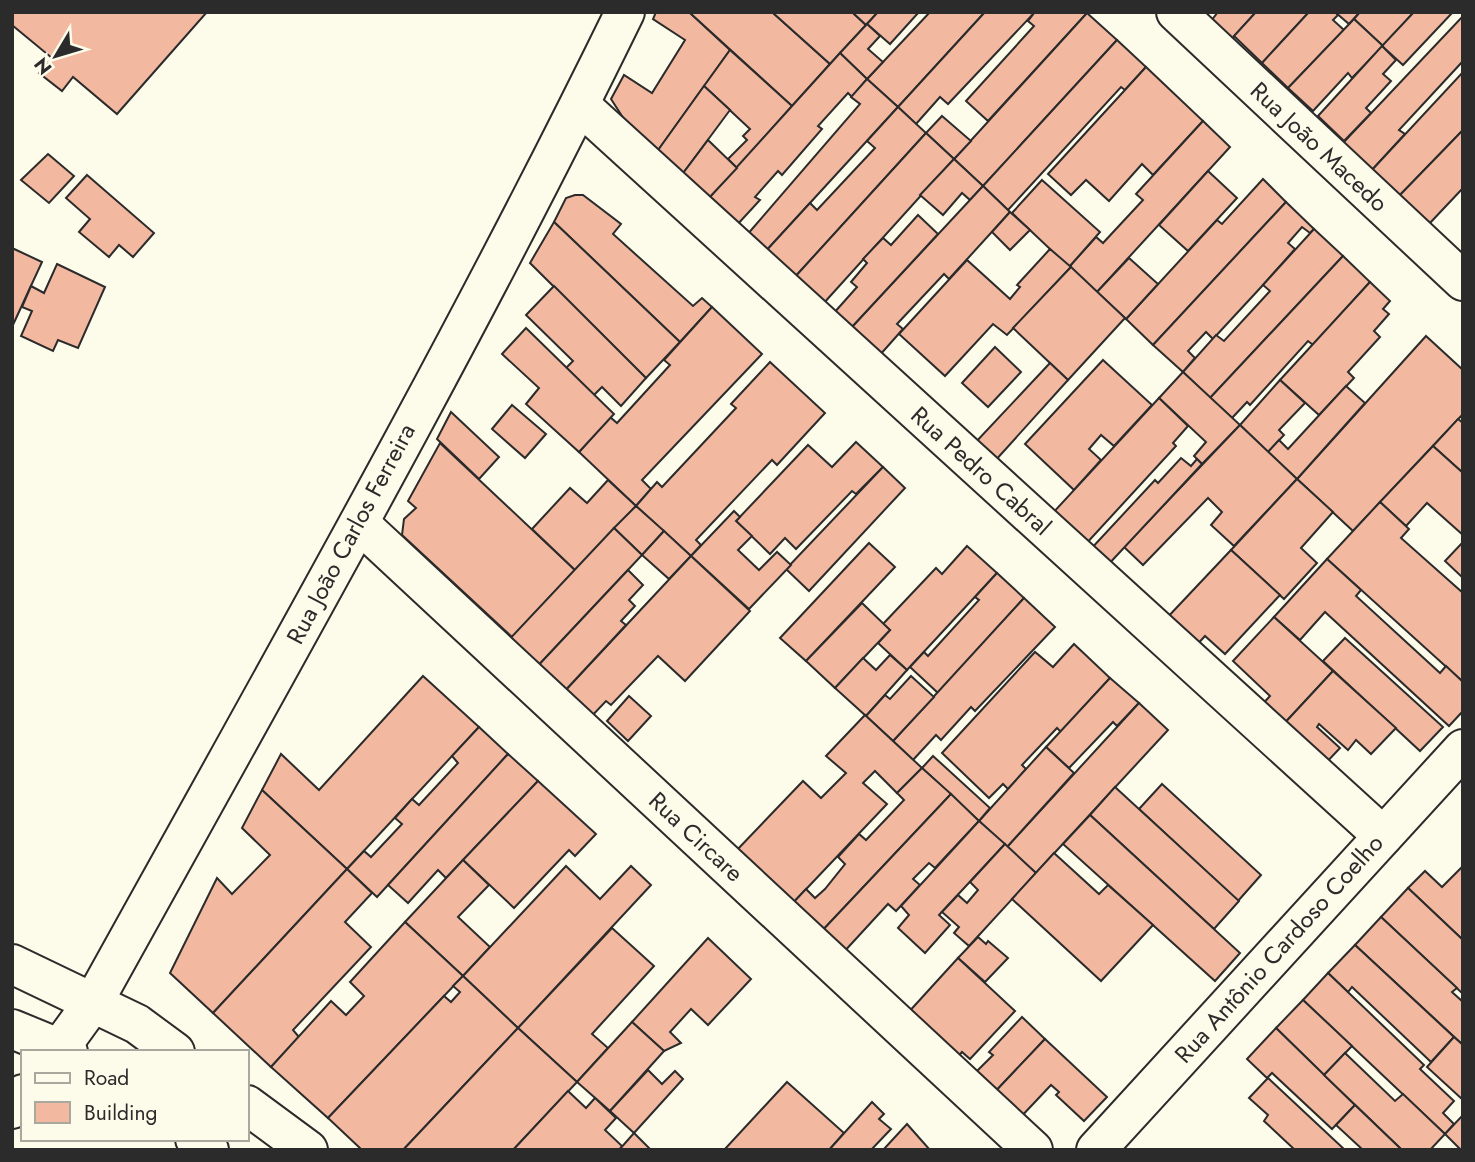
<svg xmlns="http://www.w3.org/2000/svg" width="1475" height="1162" viewBox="0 0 1475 1162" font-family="Jost,sans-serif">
<rect width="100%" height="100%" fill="#fdfbea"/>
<g fill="#f2b8a0" stroke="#2b2b2b" stroke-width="2">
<polygon points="12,12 207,12 117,114 73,77 62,91 39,73 52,58 12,25"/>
<polygon points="656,12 689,12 730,50 656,153 631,130 611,99 624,75 652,93 685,40 653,19"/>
<polygon points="689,12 772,12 830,64 792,106"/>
<polygon points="772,12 852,12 866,25 830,64"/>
<polygon points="852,12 878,12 866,25"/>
<polygon points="878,12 919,12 890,44 867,24"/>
<polygon points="930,12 985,12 898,107 867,79"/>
<polygon points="985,12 1035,12 948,104 940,97 916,124 898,107"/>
<polygon points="1035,12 1087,13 988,121 966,101 1034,26 1028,21"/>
<polygon points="1218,12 1256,12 1231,40 1211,21"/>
<polygon points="1256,12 1309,12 1262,63 1234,36"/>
<polygon points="1309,12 1335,12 1338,15 1333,20 1344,30 1288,88 1262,63"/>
<polygon points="1335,12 1360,12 1349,24"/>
<polygon points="1360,12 1414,12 1383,46 1354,19"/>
<polygon points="1414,12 1453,12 1403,65 1382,46"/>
<polygon points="1087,13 1117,40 983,186 954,159"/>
<polygon points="1463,16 1463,61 1399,130 1405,134 1371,171 1342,144"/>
<polygon points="1354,19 1383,46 1352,78 1348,73 1313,111 1288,88"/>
<polygon points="867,24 880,36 868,49 883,62 867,79 840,53"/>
<polygon points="1117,40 1146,67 1125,90 1121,87 1008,210 983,186"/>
<polygon points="1382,46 1396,60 1383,74 1391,81 1366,108 1371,113 1344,141 1318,116"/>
<polygon points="730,50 792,106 737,168 728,159 747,140 743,136 750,129 704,86"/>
<polygon points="840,53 867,79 852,97 848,93 818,126 822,129 782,175 778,171 755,197 760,200 736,226 707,200"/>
<polygon points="1146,67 1203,121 1153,175 1142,164 1109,201 1086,180 1071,195 1048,174"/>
<polygon points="1463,72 1463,130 1399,196 1371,171"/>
<polygon points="867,79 898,107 765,252 746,236 860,104 851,97"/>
<polygon points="704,86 730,110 681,176 656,153"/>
<polygon points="898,107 926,133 794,278 765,252 810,203 817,210 875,148 867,141"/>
<polygon points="942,116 971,141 954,159 926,133"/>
<polygon points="1203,121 1230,147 1097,292 1069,267 1096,237 1103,243 1143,200 1136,194"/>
<polygon points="1463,130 1463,188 1429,224 1399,196"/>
<polygon points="926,133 954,159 823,304 794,278"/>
<polygon points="708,140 737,168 707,200 681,176"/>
<polygon points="48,154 74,176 49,203 21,180"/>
<polygon points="954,159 983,186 970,200 962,193 943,215 920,195"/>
<polygon points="1208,171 1237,198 1188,251 1159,225"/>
<polygon points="87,175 154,233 133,257 119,245 109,257 79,232 90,219 66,198"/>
<polygon points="1263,179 1286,202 1153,345 1126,319 1217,220 1222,224"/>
<polygon points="1042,180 1100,232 1069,267 1012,213"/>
<polygon points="983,186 1010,212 949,279 944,274 897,324 903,329 879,356 850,329"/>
<polygon points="575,195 583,195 621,224 613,234 693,306 702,298 712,307 680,342 554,222 566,198"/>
<polygon points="1286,202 1314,229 1310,233 1302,227 1288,243 1295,249 1263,285 1213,339 1206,332 1188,351 1195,358 1183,372 1153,345"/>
<polygon points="1010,212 1030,230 1010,250 992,232"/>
<polygon points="918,215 938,234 850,329 833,314 857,287 851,282 867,263 863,259 883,238 891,245"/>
<polygon points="554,222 680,342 646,378 530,263"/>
<polygon points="1314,229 1343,256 1210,398 1183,372 1216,335 1224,341 1270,291 1263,285"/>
<polygon points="12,248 42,262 12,327"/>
<polygon points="1050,249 1071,267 1007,335 993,324 945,376 899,334 967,260 1010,299 1020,287 1017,285"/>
<polygon points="1343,256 1370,282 1313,345 1308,341 1250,405 1247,402 1232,418 1210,398"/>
<polygon points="1129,258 1158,284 1126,319 1097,292"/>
<polygon points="57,264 105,287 78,348 58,340 53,351 21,336 32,311 22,307 31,286 44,293"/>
<polygon points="1071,267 1125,318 1068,380 1013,328"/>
<polygon points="1370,282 1390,301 1383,309 1389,314 1374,331 1380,337 1348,372 1354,378 1319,415 1280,380"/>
<polygon points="554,286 646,378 621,406 602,387 594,395 566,368 573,361 526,315"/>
<polygon points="712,307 762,354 642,480 651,489 636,506 579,452 610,417 617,423 670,365 664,360"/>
<polygon points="526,328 614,414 579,452 526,404 539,388 502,354"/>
<polygon points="1426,336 1463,370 1463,414 1353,531 1297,479"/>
<polygon points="995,347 1021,372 988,407 962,383"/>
<polygon points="1103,360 1152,405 1114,446 1101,435 1089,449 1101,460 1074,490 1025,444"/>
<polygon points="770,362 825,413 777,465 772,460 696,540 701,545 691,556 636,506 657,482 662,487 736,408 731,404"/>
<polygon points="1050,363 1068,380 994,462 974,444"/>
<polygon points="1183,372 1240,425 1202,464 1194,456 1206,442 1159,398"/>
<polygon points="1280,380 1305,403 1279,430 1284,435 1268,452 1240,425"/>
<polygon points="1346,386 1365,403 1297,479 1268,452 1279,440 1288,449"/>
<polygon points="1159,398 1188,426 1173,443 1176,446 1084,546 1051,515"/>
<polygon points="512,405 546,434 525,458 492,429"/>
<polygon points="451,412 499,457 479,479 437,439"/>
<polygon points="1458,419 1463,423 1463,473 1433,446"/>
<polygon points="1240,425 1297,479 1234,546 1211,525 1222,512 1208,498 1143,565 1124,547"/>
<polygon points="856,442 883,467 856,494 852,491 796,549 785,538 770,554 736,521 808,445 832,467"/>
<polygon points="440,443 575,570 512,637 402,535 404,519 416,508 408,501"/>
<polygon points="1433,446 1463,473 1463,535 1427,503 1406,526 1380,502"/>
<polygon points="1181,458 1191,466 1197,459 1202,464 1106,567 1089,551 1155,480 1158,483"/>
<polygon points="883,467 905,488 809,591 786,569"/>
<polygon points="1297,479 1333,512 1301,548 1317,563 1284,599 1231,550"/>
<polygon points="608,480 636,506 575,570 532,529 570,488 587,503"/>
<polygon points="1380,502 1409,529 1401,538 1463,593 1463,682 1327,559"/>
<polygon points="636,506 664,531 642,555 614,528"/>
<polygon points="734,511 740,517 736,521 752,536 738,550 759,570 777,552 791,565 749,609 691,556"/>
<polygon points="614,528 642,555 534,670 506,643"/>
<polygon points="664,531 691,556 669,579 642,555"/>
<polygon points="1463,542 1463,578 1445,561"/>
<polygon points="869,543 895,567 806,661 780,638"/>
<polygon points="967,546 997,573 907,670 878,643 890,630 883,624 936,568 942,574"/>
<polygon points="1231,550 1280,595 1225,654 1205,636 1194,648 1164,621"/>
<polygon points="691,556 750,611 685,681 658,656 611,705 606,701 588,720 561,695"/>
<polygon points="1327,559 1361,590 1356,596 1440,673 1446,666 1463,682 1463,711 1449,726 1325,612 1300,640 1274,617"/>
<polygon points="628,570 643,585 629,600 635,606 621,621 626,625 561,695 534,670"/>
<polygon points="997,573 1024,598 938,693 910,667 924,652 928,656 979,600 975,597"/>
<polygon points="1024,598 1055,627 975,711 971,707 941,740 936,735 913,760 893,741"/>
<polygon points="862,603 890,630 835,688 806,661"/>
<polygon points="1274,617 1333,671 1281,727 1259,708 1270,696 1233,661"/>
<polygon points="1345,638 1443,727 1420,751 1323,661"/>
<polygon points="1074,644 1110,678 1061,732 1057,728 1022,765 1026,769 1008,789 1003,784 989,798 942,753 1035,652 1053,667"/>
<polygon points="890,655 907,670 866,716 835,688 863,658 876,670"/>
<polygon points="1333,671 1396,728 1371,754 1356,740 1348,750 1319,724 1317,727 1340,748 1323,766 1281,727"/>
<polygon points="423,676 479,727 347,869 262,790 281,754 319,790"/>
<polygon points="911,676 934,697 893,741 866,716 885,695 890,699"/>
<polygon points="1110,678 1139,703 1117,726 1113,722 1069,768 1046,747"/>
<polygon points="629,696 651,716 628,741 607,721"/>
<polygon points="1139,703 1168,730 1036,873 1007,847"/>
<polygon points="865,715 922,768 897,793 875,771 863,783 887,804 791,905 735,852 803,781 821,798 846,773 826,756"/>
<polygon points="479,727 508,754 377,897 347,869 364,851 371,857 402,824 395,818 412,799 419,805 458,763 452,756"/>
<polygon points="1046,747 1074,773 1007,847 979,821"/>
<polygon points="508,754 538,781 446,878 438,870 408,903 388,885"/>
<polygon points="933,756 990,808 979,821 922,768"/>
<polygon points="922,768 951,794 820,933 791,905 806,889 815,898 825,889 845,864 838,857 859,834 866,840 904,800 897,793"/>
<polygon points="538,781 596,834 575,856 569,850 514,908 463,860"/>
<polygon points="1162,784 1261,875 1238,901 1139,809"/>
<polygon points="1115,787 1239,901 1214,929 1090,815"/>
<polygon points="262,790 347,869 213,1013 170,973 217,878 232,894 270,855 242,828"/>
<polygon points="951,794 979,821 935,868 929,863 913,879 920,885 896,911 888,904 842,954 820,933"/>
<polygon points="1090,815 1240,953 1215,981 1063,844"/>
<polygon points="979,821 1005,844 939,915 950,925 925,953 898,928 909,915 901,906"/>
<polygon points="1005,844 1036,873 969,946 954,933 959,927 942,912 958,895 967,903 978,890 970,882"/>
<polygon points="1054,853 1099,894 1108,885 1153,925 1101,981 1012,899"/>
<polygon points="463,860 489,885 458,917 490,947 463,976 405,922"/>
<polygon points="566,866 600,899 631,866 651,885 518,1028 463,976"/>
<polygon points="1463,866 1463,940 1408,888 1425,871 1442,887"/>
<polygon points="347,869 372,893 345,922 371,947 293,1030 299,1037 271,1067 213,1013"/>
<polygon points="1408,888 1463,940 1463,994 1381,917"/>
<polygon points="1381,917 1457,988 1452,992 1463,1002 1463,1045 1355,945"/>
<polygon points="405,922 463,976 328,1118 271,1067 331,1001 346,1015 364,996 350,982"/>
<polygon points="612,928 654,966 592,1034 608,1048 577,1082 518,1028"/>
<polygon points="978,937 986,944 988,941 1008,958 985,982 958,958"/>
<polygon points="708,938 751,979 708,1025 691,1009 670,1032 681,1043 664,1051 632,1022"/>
<polygon points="1355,945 1454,1037 1431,1062 1352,987 1348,992 1328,973"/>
<polygon points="958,958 1015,1011 970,1059 962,1052 955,1060 906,1015"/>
<polygon points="1328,973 1424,1065 1420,1069 1454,1101 1443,1113 1454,1124 1445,1134 1303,1000"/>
<polygon points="463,976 518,1028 403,1150 362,1150 328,1118 444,996 451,1002 460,992 453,986"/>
<polygon points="1303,1000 1352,1046 1324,1075 1276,1028"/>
<polygon points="1022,1017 1045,1039 992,1095 972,1076 993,1055 989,1052"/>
<polygon points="632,1022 664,1051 610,1111 577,1082"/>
<polygon points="518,1028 577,1082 513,1150 403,1150"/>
<polygon points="1276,1028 1355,1105 1332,1129 1272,1073 1267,1078 1247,1059"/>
<polygon points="1454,1037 1463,1045 1463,1100 1427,1067"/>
<polygon points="1045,1039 1107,1097 1084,1121 1056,1095 1059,1092 1051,1085 1018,1120 992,1095"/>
<polygon points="1345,1053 1395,1101 1403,1094 1445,1134 1430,1150 1402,1150 1324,1075"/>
<polygon points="648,1070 662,1084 675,1071 683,1079 634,1133 610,1111"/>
<polygon points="1268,1078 1345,1150 1295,1150 1264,1121 1268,1115 1249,1098"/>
<polygon points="787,1082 844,1133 829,1150 724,1150"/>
<polygon points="568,1091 586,1108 595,1098 616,1118 605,1130 622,1146 619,1150 513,1150"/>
<polygon points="872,1102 884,1114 879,1119 891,1129 871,1150 829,1150"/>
<polygon points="1355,1105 1402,1150 1363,1150 1336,1125"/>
<polygon points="1463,1115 1463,1150 1461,1150 1445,1134"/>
<polygon points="907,1124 930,1150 883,1150"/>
<polygon points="634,1133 651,1150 619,1150"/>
</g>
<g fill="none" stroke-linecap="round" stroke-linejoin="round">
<defs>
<g id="minor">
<polyline points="1176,12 1463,281"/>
<polyline points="580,105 1383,836"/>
<polyline points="359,523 1033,1150"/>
<path d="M57 1052 94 1001C275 674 461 348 625 12"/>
<polyline points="12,1109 23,1094"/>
<polyline points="1096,1150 1463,749"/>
</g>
<g id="primary">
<polyline points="12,964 137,1024 175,1052"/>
<polyline points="12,1029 68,1052"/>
<polyline points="247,1105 308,1150"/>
<polyline points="195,1139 209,1150"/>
</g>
</defs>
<use href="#minor" stroke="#2b2b2b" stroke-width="42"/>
<use href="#primary" stroke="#2b2b2b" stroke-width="42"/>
<use href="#minor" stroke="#fdfbea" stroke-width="38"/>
<use href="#primary" stroke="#fdfbea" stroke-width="38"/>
</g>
<g text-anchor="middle" stroke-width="5" stroke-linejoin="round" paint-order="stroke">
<g font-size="24" fill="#2b2b2b" stroke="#fdfbea">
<text transform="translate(1319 147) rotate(43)" y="8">Rua João Macedo</text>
<text transform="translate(981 471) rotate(42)" y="8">Rua Pedro Cabral</text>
<text transform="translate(351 534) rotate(-62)" y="8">Rua João Carlos Ferreira</text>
<text transform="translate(696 837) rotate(43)" y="8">Rua Circare</text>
<text transform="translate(1279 949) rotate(-48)" y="8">Rua Antônio Cardoso Coelho</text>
</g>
</g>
<rect width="1475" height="1162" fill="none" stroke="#2b2b2b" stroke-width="28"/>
<rect x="21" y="1050" width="228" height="91" fill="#fdfbea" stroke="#a9a89e" stroke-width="2"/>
<rect x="35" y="1073" width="35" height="10" fill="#fdfbea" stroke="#a9a89e" stroke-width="2"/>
<text x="84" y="1085" font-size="21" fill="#2b2b2b">Road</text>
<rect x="35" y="1102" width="35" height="21" fill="#f2b8a0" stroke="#a9a89e" stroke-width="2"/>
<text x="84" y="1120" font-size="21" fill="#2b2b2b">Building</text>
<g transform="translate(56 56) rotate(232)" stroke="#fdfbea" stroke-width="5" paint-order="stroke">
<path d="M0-5L12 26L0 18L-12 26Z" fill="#2b2b2b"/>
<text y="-10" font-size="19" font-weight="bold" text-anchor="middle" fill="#2b2b2b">N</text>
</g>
</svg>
